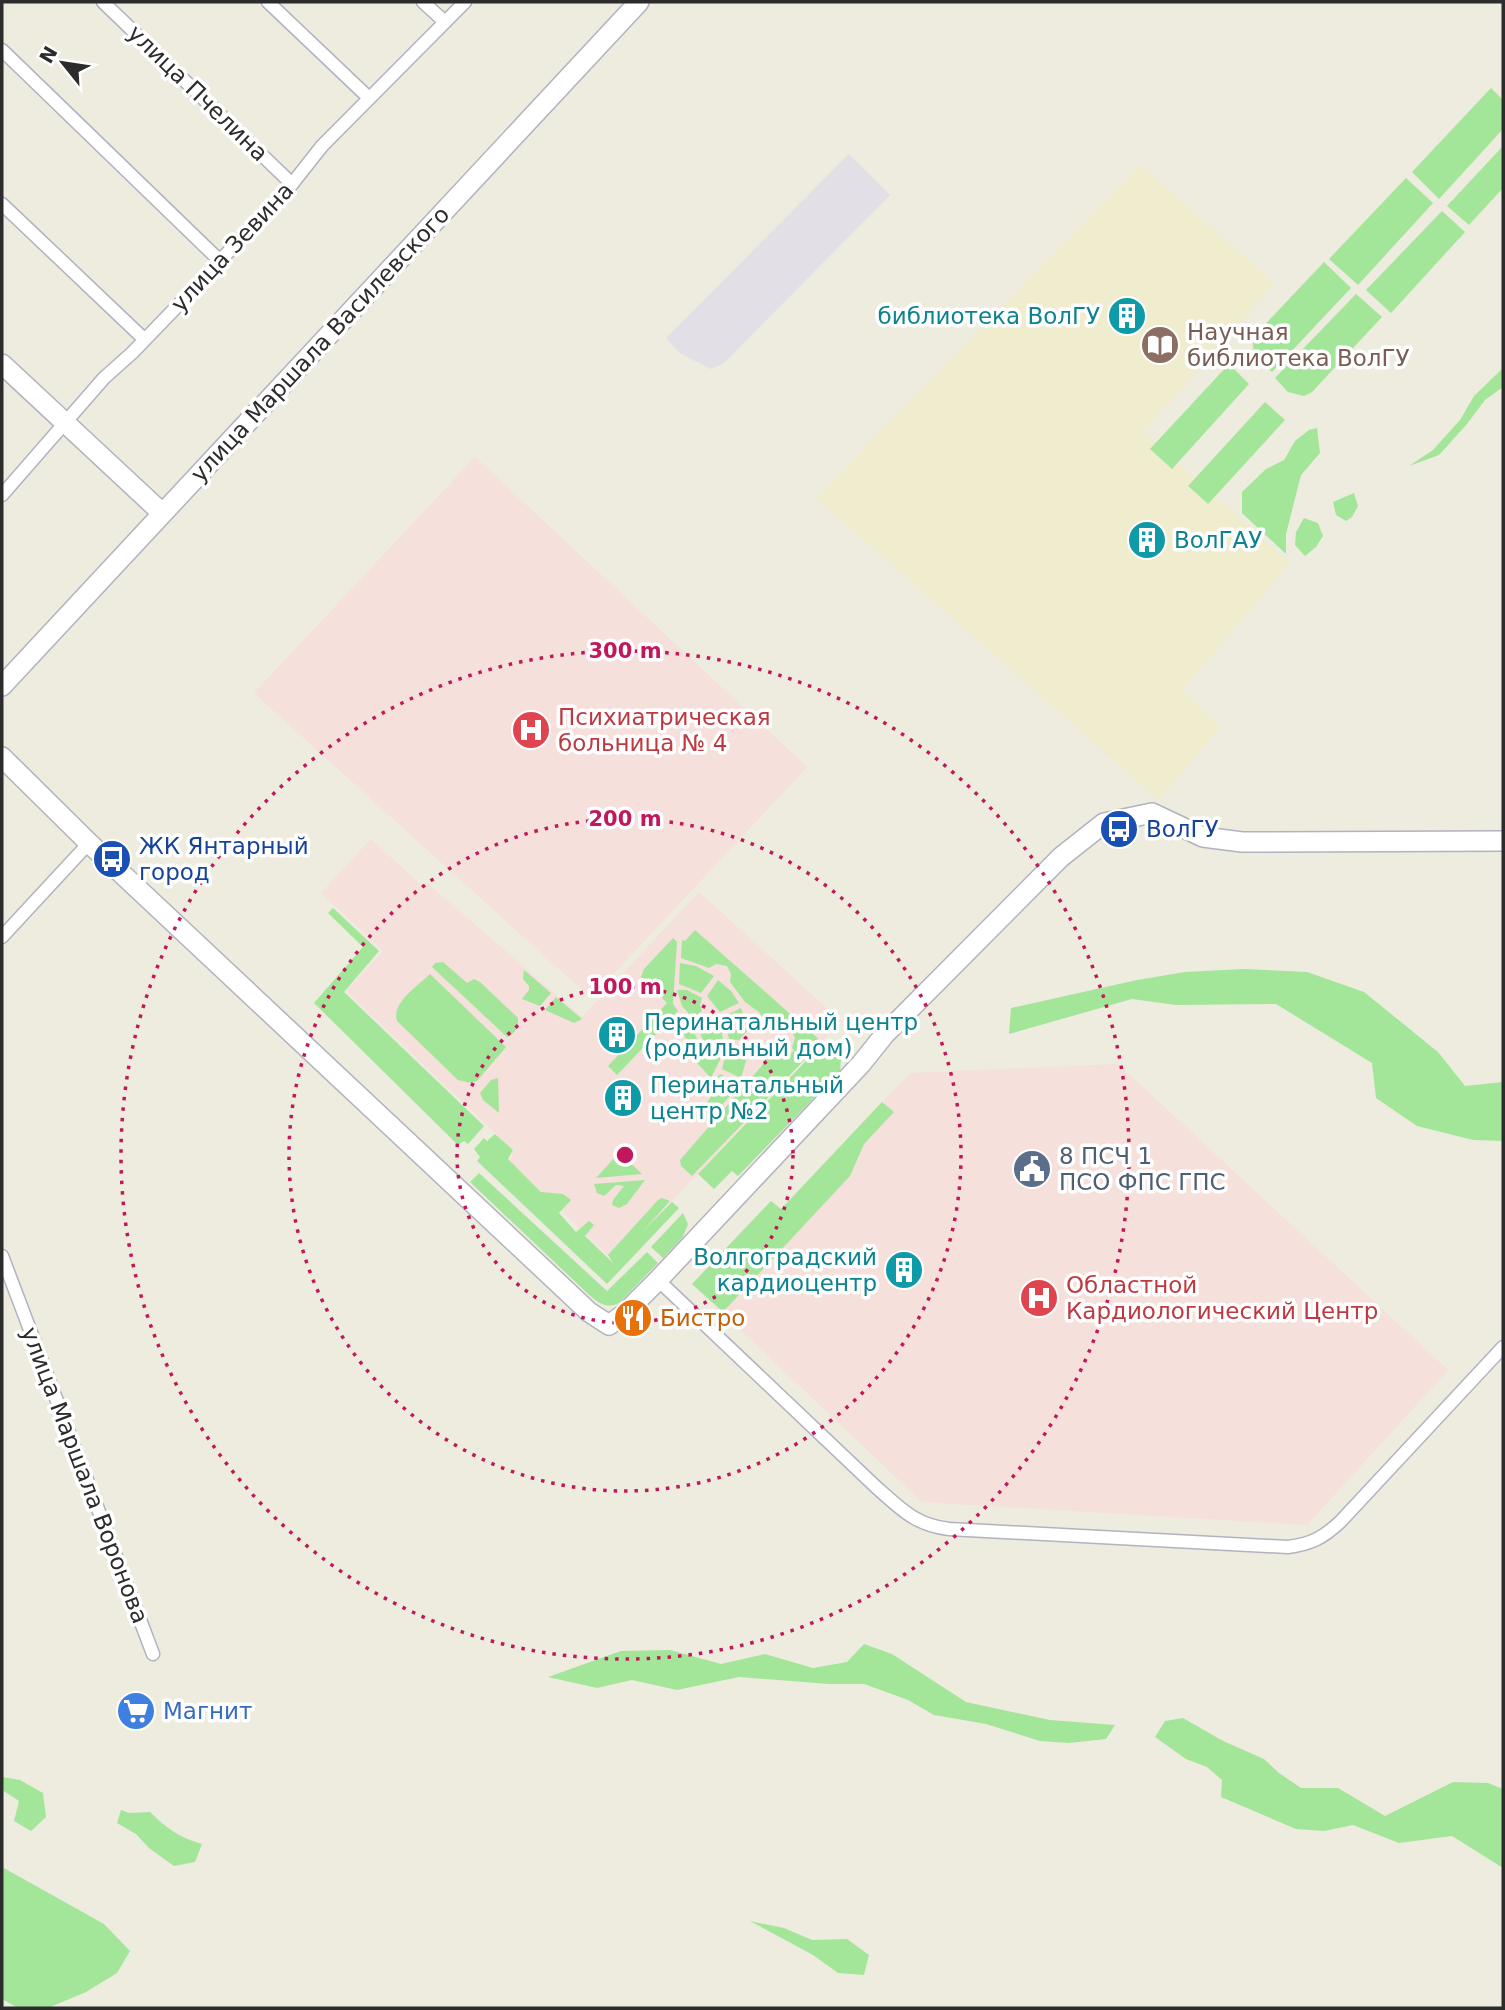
<svg xmlns="http://www.w3.org/2000/svg" width="1505" height="2010" viewBox="0 0 1505 2010" font-family="'DejaVu Sans',sans-serif">
<rect width="100%" height="100%" fill="#eeebdf"/>
<polygon fill="#e3dfe7" points="849,154 890,195 724,363 711,369 681,354 666,338"/>
<polygon fill="#f0ecce" points="1140,165 1275,283 1143,432 1290,563 1182,690 1220,727 1159,800 816,498"/>
<g fill="#f5e0dc">
<polygon points="475,457 807,767 591,998 254,693"/>
<polygon points="371,839 422,886 427,883 582,1017 699,892 841,1021 615,1262 510,1161 514,1151 346,991 383,951 321,893"/>
<polygon points="1118,1064 1448,1370 1307,1525 922,1502 692,1284 771,1201 781,1209 910,1073"/>
</g>
<g fill="#a3e69a">
<polygon points="1491,88 1503,100 1503,129 1439,199 1412,172"/>
<polygon points="1503,146 1503,188 1469,225 1447,206"/>
<polygon points="1406,178 1433,203 1358,285 1329,259"/>
<polygon points="1442,211 1465,232 1391,313 1366,290"/>
<path d="M1324 262 1351 288 1272 372C1260 361 1248 352 1255 335Z"/>
<polygon points="1356,294 1382,317 1312,392 1304,396 1288,392 1275,378"/>
<polygon points="1229,364 1249,384 1172,469 1150,449"/>
<polygon points="1503,368 1503,387 1485,400 1467,424 1439,455 1409,466 1433,450 1460,420 1474,396"/>
<polygon points="1265,402 1285,420 1208,504 1188,486"/>
<polygon points="1317,428 1320,453 1301,475 1286,534 1286,554 1242,513 1242,492 1266,469 1284,460 1295,441 1309,430"/>
<polygon points="1354,493 1358,506 1352,517 1346,521 1336,515 1333,502"/>
<polygon points="1304,518 1318,523 1323,536 1316,547 1305,556 1295,545 1296,532"/>
<polygon points="333,908 379,951 344,992 484,1126 468,1144 464,1141 458,1145 314,1003 363,947 328,913"/>
<path d="M695 930 822 1042 692 1176 681 1166 680 1160 738 1093C748 1077 763 1071 768 1052L771 1053 770 1056 777 1059 786 1054 789 1056 794 1050 792 1048 795 1038 792 1032 789 1033 782 1025 774 1026V1029L769 1032 760 1013 745 1002 730 982 731 974 727 966 716 964 709 968 681 958 682 940 685 941Z"/>
<polygon points="673,938 677,942 673,1004 678,1011 617,1075 608,1066 667,1003 641,977 644,969"/>
<polygon points="443,962 467,983 474,979 480,982 518,1018 518,1028 510,1036 507,1037 432,967 435,963"/>
<polygon points="680,963 696,966 714,976 701,993 679,984"/>
<polygon points="1244,969 1307,972 1364,992 1438,1052 1465,1086 1503,1082 1503,1141 1473,1140 1417,1126 1376,1098 1372,1063 1276,1004 1176,1005 1132,999 1009,1034 1011,1008 1137,980 1185,972"/>
<polygon points="524,970 551,993 540,1006 522,999 529,990 529,986 523,979"/>
<path d="M430 974 506 1047 477 1081 471 1083 458 1080 397 1021C391 1003 418 986 430 974Z"/>
<polygon points="718,980 731,991 739,1003 720,1012 707,996"/>
<polygon points="677,990 687,990 702,998 700,1005 702,1011 693,1018 682,1006"/>
<polygon points="556,997 582,1019 574,1023 545,1010"/>
<polygon points="741,1008 748,1030 739,1040 729,1039 723,1017"/>
<polygon points="680,1013 691,1024 697,1039 686,1039 682,1030 671,1022"/>
<polygon points="705,1015 718,1017 723,1039 703,1041 696,1021"/>
<polygon points="823,1043 841,1060 840,1071 738,1176 732,1171 714,1189 698,1174"/>
<polygon points="702,1045 723,1045 721,1058 711,1078 697,1063"/>
<polygon points="728,1045 739,1045 742,1050 748,1054 741,1078 722,1069"/>
<polygon points="720,1074 738,1083 729,1097 709,1119 704,1107 718,1086 714,1082"/>
<polygon points="498,1078 499,1113 483,1100 480,1093 491,1080"/>
<polygon points="882,1102 894,1112 864,1144 850,1176 723,1312 692,1284 771,1201 781,1209"/>
<polygon points="495,1134 513,1150 508,1159 541,1192 563,1194 571,1200 559,1213 576,1232 589,1221 594,1225 585,1236 613,1263 608,1255 658,1200 662,1198 670,1201 643,1231 672,1202 679,1208 607,1284 477,1161 480,1157 474,1149 484,1138 487,1141"/>
<polygon points="617,1155 625,1158 642,1174 596,1178"/>
<path d="M479 1173 607 1291 647 1252 658 1263 619 1303C605 1310 596 1301 586 1292L470 1182Z"/>
<polygon points="645,1180 627,1204 619,1208 612,1205 613,1200 624,1186 616,1185 604,1196 597,1193 594,1184"/>
<polygon points="683,1213 688,1224 683,1237 663,1258 651,1247"/>
<polygon points="864,1644 892,1654 966,1702 1050,1720 1115,1725 1106,1739 1069,1743 1040,1741 986,1724 934,1715 908,1700 864,1684 829,1684 739,1677 677,1690 632,1680 597,1688 548,1677 621,1651 670,1650 721,1664 765,1654 813,1668 847,1662"/>
<polygon points="1183,1718 1223,1741 1264,1759 1279,1773 1301,1788 1338,1788 1385,1816 1453,1782 1488,1783 1503,1789 1503,1868 1452,1836 1399,1843 1353,1825 1324,1831 1296,1829 1221,1797 1222,1780 1207,1767 1186,1759 1155,1737 1165,1721"/>
<polygon points="2,1777 20,1780 43,1793 46,1817 31,1831 14,1821 19,1801 2,1790"/>
<path d="M121 1810 129 1813 150 1812C166 1828 180 1838 202 1844L195 1862 174 1866 149 1848 136 1834 117 1823Z"/>
<polygon points="2,1867 104,1924 130,1951 117,1973 86,1992 48,2008 18,2008 2,1999"/>
<polygon points="750,1921 784,1928 812,1940 847,1939 869,1955 864,1975 838,1973 813,1955"/>
</g>
<g fill="none" stroke-linecap="round" stroke-linejoin="round">
<defs>
<g id="street">
<polyline points="103,2 292,184"/>
<polyline points="268,2 369,98"/>
<polyline points="423,2 445,22"/>
<polyline points="2,50 219,260"/>
<polyline points="2,204 144,339"/>
<polyline points="2,495 104,378 132,353 188,295 292,184 322,146 465,2"/>
<polyline points="2,937 89,843"/>
<polyline points="2,1256 153,1654"/>
<path d="M658 1280 876 1487C901 1509 915 1525 949 1529L1288 1547C1311 1544 1323 1538 1340 1522L1503 1347"/>
</g>
<g id="secondary">
<polyline points="2,364 162,513"/>
<polyline points="2,686 639,2"/>
<polyline points="2,757 89,843 589,1312 609,1325 624,1314 658,1280 861,1064 885,1034 1061,857 1104,823 1152,813 1203,837 1242,842 1503,841"/>
</g>
</defs>
<use href="#street" stroke="#b2b2c0" stroke-width="15"/>
<use href="#secondary" stroke="#b2b2c0" stroke-width="22"/>
<use href="#street" stroke="#fff" stroke-width="12"/>
<use href="#secondary" stroke="#fff" stroke-width="19"/>
</g>
<g fill="none" stroke="#c2185b" stroke-width="3.5" stroke-dasharray="3.5 7">
<circle cx="625" cy="1155" r="168"/>
<circle cx="625" cy="1155" r="336"/>
<circle cx="625" cy="1155" r="504"/>
</g>
<defs>
<symbol id="building-disc" viewBox="-11 -11 22 22"><circle r="9.5" fill="#0f9aa8" stroke="#fff"/><path d="M-4-6H4V6H1V3H-1V6H-4ZM-2.5-4.3h1.7v1.8h-1.7ZM.8-4.3h1.7v1.8H.8ZM-2.5-1h1.7V.8h-1.7ZM.8-1h1.7V.8H.8Z" fill="#fff"/></symbol>
<symbol id="library-disc" viewBox="-11 -11 22 22"><circle r="9.5" fill="#8d6e63" stroke="#fff"/><path d="M-6-4Q-3-5.5-.7-3.5V5Q-3 3-6 4ZM6-4Q3-5.5 .7-3.5V5Q3 3 6 4Z" fill="#fff"/></symbol>
<symbol id="hospital-disc" viewBox="-11 -11 22 22"><circle r="9.5" fill="#e0444e" stroke="#fff"/><path d="M-5-5h3v3.5h4V-5h3V5h-3V1.5h-4V5h-3Z" fill="#fff"/></symbol>
<symbol id="bus-disc" viewBox="-11 -11 22 22"><circle r="9.5" fill="#1a4fb4" stroke="#fff"/><path d="M-5-6H5V4H4V6H2V4H-2V6H-4V4H-5ZM-3.5-4V0h7V-4ZM-3.5 1.2v1.5H-2V1.2ZM2 1.2v1.5H3.5V1.2Z" fill="#fff"/></symbol>
<symbol id="civic-disc" viewBox="-11 -11 22 22"><circle r="9.5" fill="#5c6f8a" stroke="#fff"/><path d="M-.6-6.5H3V-4.5H.6V-3L4-1V1h2V6H-6V1h2V-1L-.6-3ZM-1.2 2.5V6h2.4V2.5Z" fill="#fff"/></symbol>
<symbol id="restaurant-disc" viewBox="-11 -11 22 22"><circle r="9.5" fill="#e8710a" stroke="#fff"/><path d="M-5-6h1v4h1v-4h1v4h1v-4h1v5L-1.5 .5V6h-2V.5L-5-1ZM5-6V6H3V1.5H1.5Q1.5-4 5-6Z" fill="#fff"/></symbol>
<symbol id="supermarket-disc" viewBox="-11 -11 22 22"><circle r="9.5" fill="#3f7fe0" stroke="#fff"/><path d="M-6-5.5h2.5l.6 2H6L4.5 2H-2.5L-4.4-4H-6ZM-1.5 3.2a1.3 1.3 0 1 0 .1 0ZM3 3.2a1.3 1.3 0 1 0 .1 0Z" fill="#fff"/></symbol>
</defs>
<g fill-rule="evenodd">
<use href="#building-disc" x="1105" y="294" width="44" height="44"/>
<use href="#library-disc" x="1138" y="323" width="44" height="44"/>
<use href="#building-disc" x="1125" y="518" width="44" height="44"/>
<use href="#hospital-disc" x="509" y="708" width="44" height="44"/>
<use href="#bus-disc" x="1097" y="807" width="44" height="44"/>
<use href="#bus-disc" x="90" y="837" width="44" height="44"/>
<use href="#building-disc" x="595" y="1013" width="44" height="44"/>
<use href="#building-disc" x="601" y="1076" width="44" height="44"/>
<use href="#civic-disc" x="1010" y="1147" width="44" height="44"/>
<use href="#building-disc" x="882" y="1248" width="44" height="44"/>
<use href="#hospital-disc" x="1017" y="1276" width="44" height="44"/>
<use href="#restaurant-disc" x="611" y="1296" width="44" height="44"/>
<use href="#supermarket-disc" x="114" y="1689" width="44" height="44"/>
</g>
<g text-anchor="middle" stroke-width="7" stroke-linejoin="round" paint-order="stroke">
<g font-size="23" fill="#2c2c2c" stroke="#fff">
<text transform="translate(198 93) rotate(44)" y="8">улица Пчелина</text>
<text transform="translate(232 247) rotate(-47)" y="8">улица Зевина</text>
<text transform="translate(320 344) rotate(-47)" y="8">улица Маршала Василевского</text>
<text transform="translate(85 1475) rotate(69)" y="8">улица Маршала Воронова</text>
</g>
<g font-size="23" fill="#0d838f" stroke="#fff" text-anchor="start">
<text x="1100" y="324" text-anchor="end">библиотека ВолГУ</text>
<text x="1174" y="548">ВолГАУ</text>
<text x="644" y="1030">Перинатальный центр<tspan x="644" dy="26">(родильный дом)</tspan></text>
<text x="650" y="1093">Перинатальный<tspan x="650" dy="26">центр №2</tspan></text>
<text x="877" y="1265" text-anchor="end">Волгоградский<tspan x="877" dy="26">кардиоцентр</tspan></text>
</g>
<g font-size="23" fill="#785e54" stroke="#fff" text-anchor="start">
<text x="1187" y="340">Научная<tspan x="1187" dy="26">библиотека ВолГУ</tspan></text>
</g>
<g font-size="23" fill="#be3a42" stroke="#fff" text-anchor="start">
<text x="558" y="725">Психиатрическая<tspan x="558" dy="26">больница № 4</tspan></text>
<text x="1066" y="1293">Областной<tspan x="1066" dy="26">Кардиологический Центр</tspan></text>
</g>
<g font-size="23" fill="#164399" stroke="#fff" text-anchor="start">
<text x="1146" y="837">ВолГУ</text>
<text x="139" y="854">ЖК Янтарный<tspan x="139" dy="26">город</tspan></text>
</g>
<g font-size="23" fill="#4e5e75" stroke="#fff" text-anchor="start">
<text x="1059" y="1164">8 ПСЧ 1<tspan x="1059" dy="26">ПСО ФПС ГПС</tspan></text>
</g>
<g font-size="23" fill="#c56008" stroke="#fff" text-anchor="start">
<text x="660" y="1326">Бистро</text>
</g>
<g font-size="23" fill="#366cbe" stroke="#fff" text-anchor="start">
<text x="163" y="1719">Магнит</text>
</g>
</g>
<circle cx="625" cy="1155" r="10" fill="#c2185b" stroke="#fff" stroke-width="3.5"/>
<g font-size="21" text-anchor="middle" font-weight="bold" fill="#c2185b" stroke="#fff" stroke-width="7" stroke-linejoin="round" paint-order="stroke">
<text x="625" y="658">300 m</text>
<text x="625" y="826">200 m</text>
<text x="625" y="994">100 m</text>
</g>
<rect width="1505" height="2010" fill="none" stroke="#2c2c2c" stroke-width="7"/>
<g transform="translate(63 63) rotate(300)" stroke="#ffffff" stroke-width="5" paint-order="stroke">
<path d="M0-5L12 26L0 18L-12 26Z" fill="#2c2c2c"/>
<text y="-10" font-size="19" font-weight="bold" text-anchor="middle" fill="#2c2c2c">N</text>
</g>
</svg>
